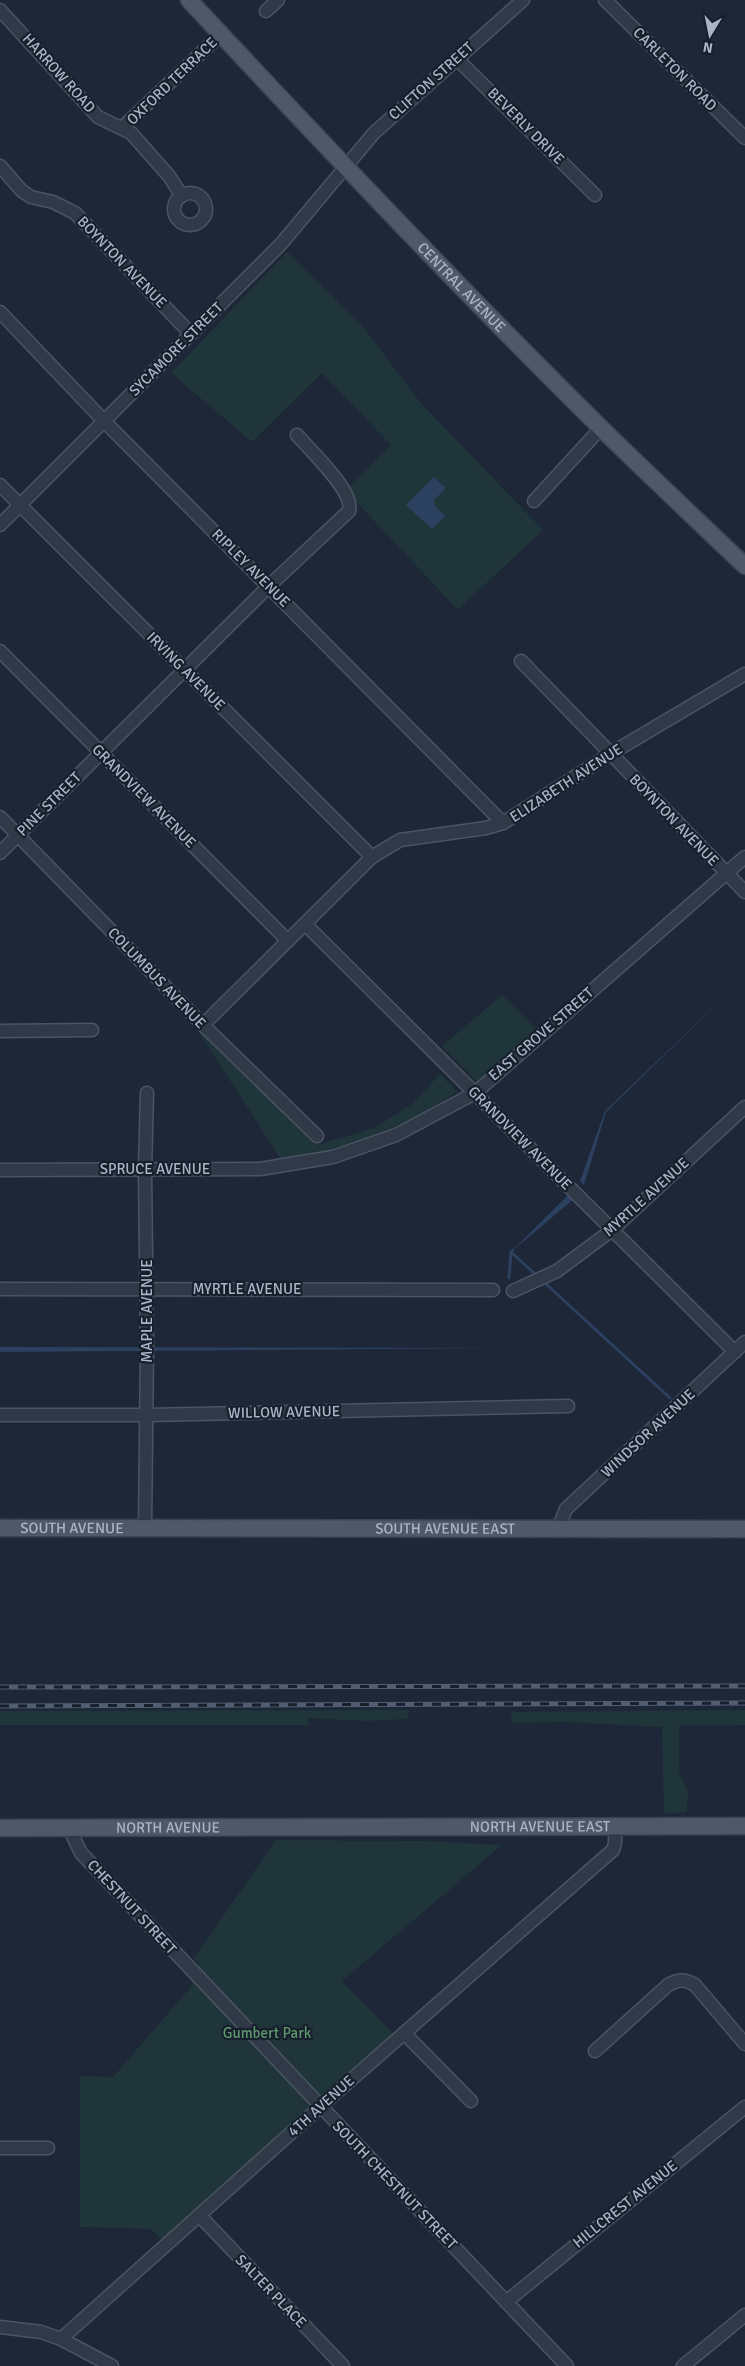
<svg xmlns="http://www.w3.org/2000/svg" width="745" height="2366" viewBox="0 0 745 2366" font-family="Signika,sans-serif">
<rect width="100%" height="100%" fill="#1d2738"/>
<g fill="#1f3539">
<polygon points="287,252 361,324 420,402 543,530 458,610 345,490 391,445 322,373 252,442 171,373"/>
<polygon points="502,995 537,1029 476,1081 442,1046"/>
<path d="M196 1028 319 1144 375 1128 413 1103 440 1074 457 1092C416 1119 371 1140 323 1152 309 1156 294 1156 280 1158Z"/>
<polygon points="409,1710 408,1719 365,1721 308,1718 309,1725 0,1725 0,1711"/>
<polygon points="745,1710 745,1725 679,1726 679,1772 688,1791 687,1812 664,1814 662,1727 564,1722 512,1723 511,1712"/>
<polygon points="276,1840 426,1841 502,1845 342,1981 397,2037 169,2247 151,2229 80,2227 80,2076 113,2077 190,1988 199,1965 194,1958"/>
</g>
<g fill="#2c405f">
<polygon points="434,477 446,488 434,500 434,504 445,516 432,529 406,505"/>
<polygon points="745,977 606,1112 584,1185 580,1181 605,1111"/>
<polygon points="570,1193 575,1198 511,1252"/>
<polygon points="508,1295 505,1348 0,1352 0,1347 505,1348"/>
</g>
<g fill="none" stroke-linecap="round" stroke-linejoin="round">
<g stroke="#2c405f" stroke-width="3">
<polyline points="511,1252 534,1273"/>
<polyline points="509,1278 511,1252 513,1250"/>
<polyline points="546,1284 670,1398"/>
</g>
<defs>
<g id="minor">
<polyline points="605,0 745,138"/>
<polyline points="0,10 98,117 131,133 169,176 182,196"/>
<polyline points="266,11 278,0"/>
<polyline points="456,58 595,195"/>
<polyline points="123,127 221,34"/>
<polyline points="0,166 22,191 31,197 53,202 75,213 190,333"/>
<circle cx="190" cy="209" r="16"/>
<polyline points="0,312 104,421 503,823"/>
<polyline points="0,485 372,857"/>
<polyline points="534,501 601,428"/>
<polyline points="0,525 281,244 374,133 523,0"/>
<polyline points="0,651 288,941"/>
<polyline points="521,661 745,892"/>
<polyline points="0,817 203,1025 317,1136"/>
<path d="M0 853 269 586 349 511C355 492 310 450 297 435"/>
<polyline points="305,924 735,1352"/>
<polyline points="203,1025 372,857 400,840 486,828 503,823 610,754 745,674"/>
<polyline points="0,1031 92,1030"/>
<polyline points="0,1170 260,1169 333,1157 396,1135 475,1093 745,857"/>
<polyline points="0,1289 493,1290"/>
<polyline points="513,1291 557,1271 612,1230 745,1107"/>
<polyline points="0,1415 147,1415 568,1406"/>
<polyline points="145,1528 147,1348 145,1169 147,1093"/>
<polyline points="558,1529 566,1509 745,1342"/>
<polyline points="69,1828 81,1853 567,2366"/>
<polyline points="404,2033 471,2101"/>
<path d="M595 2051 668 1985C679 1979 685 1979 695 1985L745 2044"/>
<polyline points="0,2148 48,2148"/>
<polyline points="199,2215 343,2366"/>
<polyline points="506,2302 745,2107"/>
<polyline points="0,2327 41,2332 61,2339 112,2366"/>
<polyline points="61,2339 320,2107 613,1850 615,1843 615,1827"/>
<polyline points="683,2366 745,2315"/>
</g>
<g id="major">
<path id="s1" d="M189 0C324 145 460 289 601 428 648 474 697 520 745 566"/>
<path id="s2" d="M0 1528 745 1529"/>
<path id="s3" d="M0 1828 745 1826"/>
</g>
</defs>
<use href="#minor" stroke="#4b5463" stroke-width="15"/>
<use href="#major" stroke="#3a4351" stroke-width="19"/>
<use href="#minor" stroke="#303948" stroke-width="12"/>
<use href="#major" stroke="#4e5869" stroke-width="16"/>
<defs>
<g id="rail">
<polyline points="0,1687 745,1686"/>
<polyline points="0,1706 745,1703"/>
</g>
</defs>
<use href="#rail" stroke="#525d70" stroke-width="5"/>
<use href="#rail" stroke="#161f2c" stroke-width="3" stroke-dasharray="9" stroke-linecap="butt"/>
</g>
<g text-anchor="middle" stroke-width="4.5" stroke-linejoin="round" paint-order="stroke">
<g font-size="15" fill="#aab4c6" stroke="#161f2c">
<text transform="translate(675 69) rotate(45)" y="5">CARLETON ROAD</text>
<text transform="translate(59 73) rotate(48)" y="5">HARROW ROAD</text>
<text transform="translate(172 81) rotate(-44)" y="5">OXFORD TERRACE</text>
<text transform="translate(431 81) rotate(-42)" y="5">CLIFTON STREET</text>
<text transform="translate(526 126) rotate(45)" y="5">BEVERLY DRIVE</text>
<text transform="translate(122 262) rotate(46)" y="5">BOYNTON AVENUE</text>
<text dy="5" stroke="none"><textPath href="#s1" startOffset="396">CENTRAL AVENUE</textPath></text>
<text transform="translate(176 349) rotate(-45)" y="5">SYCAMORE STREET</text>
<text transform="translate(251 568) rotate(45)" y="5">RIPLEY AVENUE</text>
<text transform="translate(186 671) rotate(45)" y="5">IRVING AVENUE</text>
<text transform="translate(566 783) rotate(-33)" y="5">ELIZABETH AVENUE</text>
<text transform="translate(144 796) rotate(45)" y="5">GRANDVIEW AVENUE</text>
<text transform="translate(49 804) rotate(-45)" y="5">PINE STREET</text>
<text transform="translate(674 820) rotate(46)" y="5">BOYNTON AVENUE</text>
<text transform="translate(157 978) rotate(46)" y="5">COLUMBUS AVENUE</text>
<text transform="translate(541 1034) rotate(-41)" y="5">EAST GROVE STREET</text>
<text transform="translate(520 1138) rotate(45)" y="5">GRANDVIEW AVENUE</text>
<text x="155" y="1174">SPRUCE AVENUE</text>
<text transform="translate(646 1197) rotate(-42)" y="5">MYRTLE AVENUE</text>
<text x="247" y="1294">MYRTLE AVENUE</text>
<text transform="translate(147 1311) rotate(-90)" y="5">MAPLE AVENUE</text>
<text transform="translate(284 1412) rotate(-1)" y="5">WILLOW AVENUE</text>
<text transform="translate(648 1433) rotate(-43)" y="5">WINDSOR AVENUE</text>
<text dy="5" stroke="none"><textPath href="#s2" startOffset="72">SOUTH AVENUE</textPath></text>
<text dy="5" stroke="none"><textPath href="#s2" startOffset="445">SOUTH AVENUE EAST</textPath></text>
<text dy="5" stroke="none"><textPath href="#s3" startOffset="540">NORTH AVENUE EAST</textPath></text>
<text dy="5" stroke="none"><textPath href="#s3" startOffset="168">NORTH AVENUE</textPath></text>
<text transform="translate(132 1907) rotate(47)" y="5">CHESTNUT STREET</text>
<text transform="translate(321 2106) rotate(-42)" y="5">4TH AVENUE</text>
<text transform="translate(395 2185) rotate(46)" y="5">SOUTH CHESTNUT STREET</text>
<text transform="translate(625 2204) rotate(-39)" y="5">HILLCREST AVENUE</text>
<text transform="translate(271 2291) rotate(46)" y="5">SALTER PLACE</text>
</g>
<g font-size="15" fill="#60986e" stroke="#161f2c">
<text x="267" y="2038">Gumbert Park</text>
</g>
</g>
<g transform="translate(710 35) rotate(190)" stroke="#161f2c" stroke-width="4" paint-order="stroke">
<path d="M0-4L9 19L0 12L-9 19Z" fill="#aab4c6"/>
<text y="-8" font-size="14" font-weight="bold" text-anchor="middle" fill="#aab4c6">N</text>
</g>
</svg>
